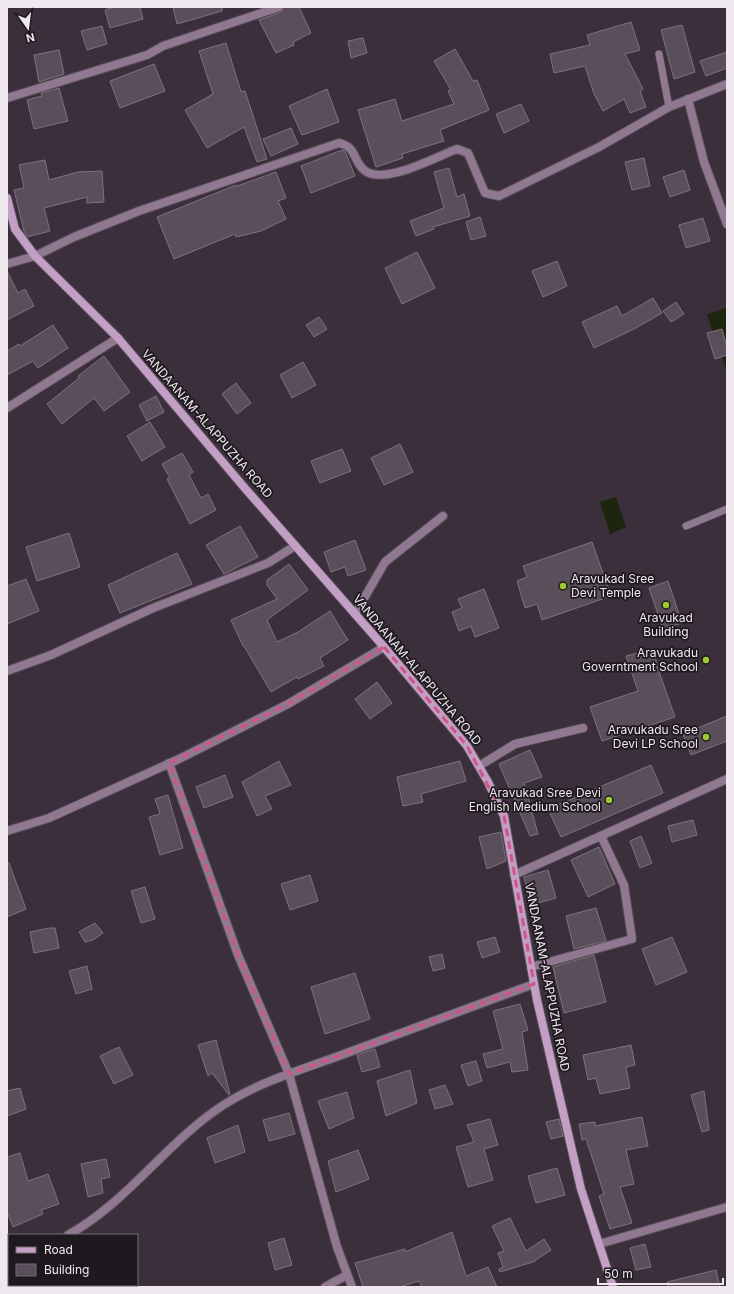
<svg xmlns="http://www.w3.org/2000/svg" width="734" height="1294" viewBox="0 0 734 1294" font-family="Inter,sans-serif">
<rect width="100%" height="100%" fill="#3a2f3b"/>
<g fill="#1d250e">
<polygon points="727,307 727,372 707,315"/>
<polygon points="616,497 626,527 610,534 600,502"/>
</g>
<g fill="#5a4e5a" stroke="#7f727f">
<polygon points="114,7 140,7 143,19 110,28 105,10"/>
<polygon points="173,7 222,7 222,11 177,24"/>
<polygon points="284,7 299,7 311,33 293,42 294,45 276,53 259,20 281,12"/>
<polygon points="631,22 640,50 625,54 643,89 640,91 646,107 630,113 624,99 603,111 594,94 585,66 554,73 550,54 590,45 587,35"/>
<polygon points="682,25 695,72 674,79 661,30"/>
<polygon points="102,26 107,44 87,50 81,31"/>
<polygon points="363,38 367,53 351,58 348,41"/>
<polygon points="226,43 241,92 245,91 267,159 257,162 244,127 207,148 185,110 213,94 199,51"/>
<polygon points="455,49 473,81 477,80 489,110 440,130 444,141 402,154 403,158 376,167 358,110 395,99 402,121 454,104 448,91 451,90 434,61"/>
<polygon points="59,50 64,74 39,82 34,55"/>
<polygon points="727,52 727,68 706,76 700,61"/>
<polygon points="154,64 165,91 120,108 110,81"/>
<polygon points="59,88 68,121 34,129 27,100 42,96 41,93"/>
<polygon points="327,89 339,122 302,135 289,106"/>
<polygon points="521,104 529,121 504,133 496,114"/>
<polygon points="291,128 298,144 271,156 263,139"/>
<polygon points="342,150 345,151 355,176 311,193 301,166"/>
<polygon points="644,158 650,186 632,190 625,162"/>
<polygon points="45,160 49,180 78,172 102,171 104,202 87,203 87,197 44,208 50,231 27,237 24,231 14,190 24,188 19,165"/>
<polygon points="449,168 457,197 464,194 470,216 433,227 434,229 416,236 410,221 444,208 434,172"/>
<polygon points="684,170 690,190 670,197 663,177"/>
<polygon points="276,172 286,198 278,201 286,219 261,231 236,237 235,234 174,259 157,217 236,185 237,186"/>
<polygon points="480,217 486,236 471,240 466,222"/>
<polygon points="703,218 710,241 686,248 679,225"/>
<polygon points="417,252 435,288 402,304 385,268"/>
<polygon points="557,261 567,286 543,297 532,271"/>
<polygon points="7,271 18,293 25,289 34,306 7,320"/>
<polygon points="653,298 662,313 636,328 594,348 582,322 617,306 622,316"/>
<polygon points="676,302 684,314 671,322 663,311"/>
<polygon points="319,317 327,329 314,337 306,325"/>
<polygon points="53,325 68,348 38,368 33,361 7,375 7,351 19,344 20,346"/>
<polygon points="722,329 727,347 727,355 715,359 707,333"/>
<polygon points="104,356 130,392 104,411 94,398 62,424 47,404 79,378 78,376"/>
<polygon points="303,362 316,385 292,398 280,375"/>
<polygon points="236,383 251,403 237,414 222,394"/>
<polygon points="156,396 164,412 147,421 139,405"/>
<polygon points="150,422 165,447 142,461 127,436"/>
<polygon points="400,444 413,472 384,485 371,458"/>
<polygon points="342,449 351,471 320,483 311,461"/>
<polygon points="182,453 193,472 189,475 201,498 208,494 216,510 190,524 167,479 170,478 162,464"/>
<polygon points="240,526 258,557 224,574 206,545"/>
<polygon points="69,533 80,567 37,581 26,547"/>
<polygon points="355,540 366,570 348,576 345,567 331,572 324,552"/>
<polygon points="592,542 611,596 542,620 537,604 525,608 517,581 527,577 523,566"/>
<polygon points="177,553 192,584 120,613 108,585"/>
<polygon points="289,564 308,590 267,620 277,642 298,632 330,611 348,640 320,658 324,666 298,679 297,677 271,692 244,646 243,646 231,620 277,599 267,585 267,580"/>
<polygon points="26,579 39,611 7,624 7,586"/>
<polygon points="668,581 682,623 663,629 649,588"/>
<polygon points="484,589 499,628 475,637 471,626 459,631 452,612 462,608 458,599"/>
<polygon points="654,649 657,666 675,717 602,741 590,707 638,691 626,656"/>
<polygon points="377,682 392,703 370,719 355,699"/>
<polygon points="727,716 727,741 691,755 683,734"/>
<polygon points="530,750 542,777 524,783 538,834 530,836 499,764"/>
<polygon points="279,761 291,785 265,796 272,809 257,816 242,782"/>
<polygon points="460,761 466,781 421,794 423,802 403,806 397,777"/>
<polygon points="651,765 663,793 561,837 548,809"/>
<polygon points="225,775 233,797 204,808 196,787"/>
<polygon points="168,795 183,848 160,855 149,817 160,814 155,799"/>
<polygon points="693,820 697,835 672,842 668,826"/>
<polygon points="501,832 506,861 487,869 479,837"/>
<polygon points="641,836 652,863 640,868 630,841"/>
<polygon points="599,847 615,884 588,897 571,860"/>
<polygon points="7,863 9,863 26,909 7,917"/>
<polygon points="548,870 556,898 531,905 524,877"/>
<polygon points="310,875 318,901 290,910 281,884"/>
<polygon points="145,887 155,919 141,923 131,891"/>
<polygon points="596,908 606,941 574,949 566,916"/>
<polygon points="95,923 103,933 93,940 85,942 79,932"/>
<polygon points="49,928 55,928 59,948 34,953 30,932"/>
<polygon points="495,937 500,952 482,958 477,942"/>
<polygon points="672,937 687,972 656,985 642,949"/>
<polygon points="442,954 445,968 433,971 429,957"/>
<polygon points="594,955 606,1002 564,1013 553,967"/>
<polygon points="87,966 92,989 76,994 69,971"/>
<polygon points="355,973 370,1019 325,1034 311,987"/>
<polygon points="520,1004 528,1030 522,1032 528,1070 512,1072 510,1062 487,1068 483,1054 503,1049 493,1011"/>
<polygon points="216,1040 230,1094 229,1095 212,1073 208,1076 198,1045"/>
<polygon points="631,1045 635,1065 626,1067 630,1088 600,1094 596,1078 588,1080 583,1055"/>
<polygon points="119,1047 133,1075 114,1084 100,1056"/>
<polygon points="375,1049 380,1067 362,1072 357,1055"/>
<polygon points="476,1061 482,1081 468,1086 461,1065"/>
<polygon points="410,1070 417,1103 386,1116 377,1081"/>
<polygon points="445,1085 453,1104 435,1109 429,1090"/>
<polygon points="20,1088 26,1109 7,1116 7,1091"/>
<polygon points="704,1091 709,1130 702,1132 691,1095"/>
<polygon points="347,1092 354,1118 329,1129 318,1101"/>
<polygon points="289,1113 295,1134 269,1141 263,1120"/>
<polygon points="642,1117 648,1146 626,1150 634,1184 620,1187 632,1223 610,1229 599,1196 604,1194 586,1139 582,1140 579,1124 595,1122 595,1126"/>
<polygon points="490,1119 498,1145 484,1149 493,1180 468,1187 456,1147 474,1142 467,1125"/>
<polygon points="559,1119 563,1136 551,1139 546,1122"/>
<polygon points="238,1125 245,1152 215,1163 207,1138"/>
<polygon points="358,1150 369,1179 336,1192 328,1161"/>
<polygon points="20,1153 28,1181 48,1174 59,1204 41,1210 43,1214 13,1227 7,1212 7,1157"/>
<polygon points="106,1159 110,1177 101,1179 103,1193 88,1197 81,1164"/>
<polygon points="557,1168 565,1195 536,1203 528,1176"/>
<polygon points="510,1218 526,1251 544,1239 551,1250 533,1262 500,1272 499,1269 503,1267 498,1253 504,1251 492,1226"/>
<polygon points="452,1232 466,1276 488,1267 497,1287 422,1287 419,1281 399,1287 363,1287 355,1263 405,1249 405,1252"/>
<polygon points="284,1238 292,1265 275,1270 268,1243"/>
<polygon points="645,1244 651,1267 636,1270 630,1248"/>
<polygon points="716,1270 720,1287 668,1287 667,1282"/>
</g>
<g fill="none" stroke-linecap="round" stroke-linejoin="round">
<defs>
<g id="service">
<polyline points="659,54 669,107"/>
<polyline points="686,526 727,509"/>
</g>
<g id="minor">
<polyline points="7,98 147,55 163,46 279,7"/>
<polyline points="688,99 704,162 727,224"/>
<path d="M7 264 35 256 74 237 139 211 339 143C356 147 352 157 362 168 379 189 437 156 457 149L468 153 485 193 499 196 599 147 669 107 727 84"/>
<polyline points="7,408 118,338"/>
<polyline points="355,614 385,562 443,516"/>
<polyline points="7,671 51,655 153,608 268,563 295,546"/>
<polyline points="169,763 238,955 289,1074 337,1247 352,1287"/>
<polyline points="479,766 515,744 583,728"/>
<polyline points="7,831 49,818 179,759 288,704 384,647"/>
<polyline points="514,875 727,779"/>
<polyline points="531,967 632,939 624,885 601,836"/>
<path d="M68 1235C128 1202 167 1141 225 1104 261 1081 304 1069 344 1054 408 1031 471 1007 534 984"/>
<polyline points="599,1244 727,1207"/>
<polyline points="7,1261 9,1260"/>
<polyline points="325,1287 347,1275"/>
</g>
<polyline id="secondary" points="7,198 15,229 35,256 118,338 243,486 384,647 467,746 488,782 504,816 537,1000 581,1189 613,1287"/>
</defs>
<use href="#service" stroke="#574d58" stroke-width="8"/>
<use href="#minor" stroke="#574d58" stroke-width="10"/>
<use href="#secondary" stroke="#574d58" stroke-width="10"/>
<use href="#service" stroke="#8f7890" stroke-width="7"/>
<use href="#minor" stroke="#8f7890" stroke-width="8"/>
<use href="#secondary" stroke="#c39ec5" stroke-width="8"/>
</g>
<path fill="none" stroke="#d05687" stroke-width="3" stroke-dasharray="8 5" stroke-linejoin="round" d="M384 647 467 746 504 816 534 984 289 1074 238 955 169 763 288 704Z"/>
<g fill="#9eca2e" stroke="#1e191e" stroke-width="1.5">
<circle cx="563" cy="586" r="4"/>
<circle cx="666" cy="605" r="4"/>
<circle cx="706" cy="660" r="4"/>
<circle cx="706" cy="737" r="4"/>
<circle cx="609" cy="800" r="4"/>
</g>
<g text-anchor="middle" stroke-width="3.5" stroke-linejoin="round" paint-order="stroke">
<g font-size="12" fill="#efe8ef" stroke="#1e191e">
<text transform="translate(207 424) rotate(49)" y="4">VANDAANAM-ALAPPUZHA ROAD</text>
<text transform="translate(417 670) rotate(50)" y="4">VANDAANAM-ALAPPUZHA ROAD</text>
<text transform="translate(547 977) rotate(79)" y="4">VANDAANAM-ALAPPUZHA ROAD</text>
</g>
<g font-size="12" fill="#efe8ef" stroke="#1e191e" text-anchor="end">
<text x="571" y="583" text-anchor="start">Aravukad Sree<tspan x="571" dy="14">Devi Temple</tspan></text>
<text x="666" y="622" text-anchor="middle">Aravukad<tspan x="666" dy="14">Building</tspan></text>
<text x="698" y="657">Aravukadu<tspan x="698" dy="14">Governtment School</tspan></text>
<text x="698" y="734">Aravukadu Sree<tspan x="698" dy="14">Devi LP School</tspan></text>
<text x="601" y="797">Aravukad Sree Devi<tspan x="601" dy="14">English Medium School</tspan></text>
</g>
</g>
<rect width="734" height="1294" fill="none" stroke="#efe8ef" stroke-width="16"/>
<rect x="8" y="1234" width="130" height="52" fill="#1e191e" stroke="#726c72"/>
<rect x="16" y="1247" width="20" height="6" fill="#c39ec5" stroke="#726c72"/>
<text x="44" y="1254" font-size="12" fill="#efe8ef">Road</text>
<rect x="16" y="1264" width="20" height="12" fill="#5a4e5a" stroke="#726c72"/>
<text x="44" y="1274" font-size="12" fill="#efe8ef">Building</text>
<g transform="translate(28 28) rotate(166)" stroke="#1e191e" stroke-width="3" paint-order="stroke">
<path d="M0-3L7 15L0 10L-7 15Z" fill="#efe8ef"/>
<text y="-6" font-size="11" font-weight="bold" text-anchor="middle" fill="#efe8ef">N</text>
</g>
<path d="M598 1278v6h125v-6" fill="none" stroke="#efe8ef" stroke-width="2"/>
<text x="604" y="1278" font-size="12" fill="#efe8ef" stroke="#1e191e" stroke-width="3" paint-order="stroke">50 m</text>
</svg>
